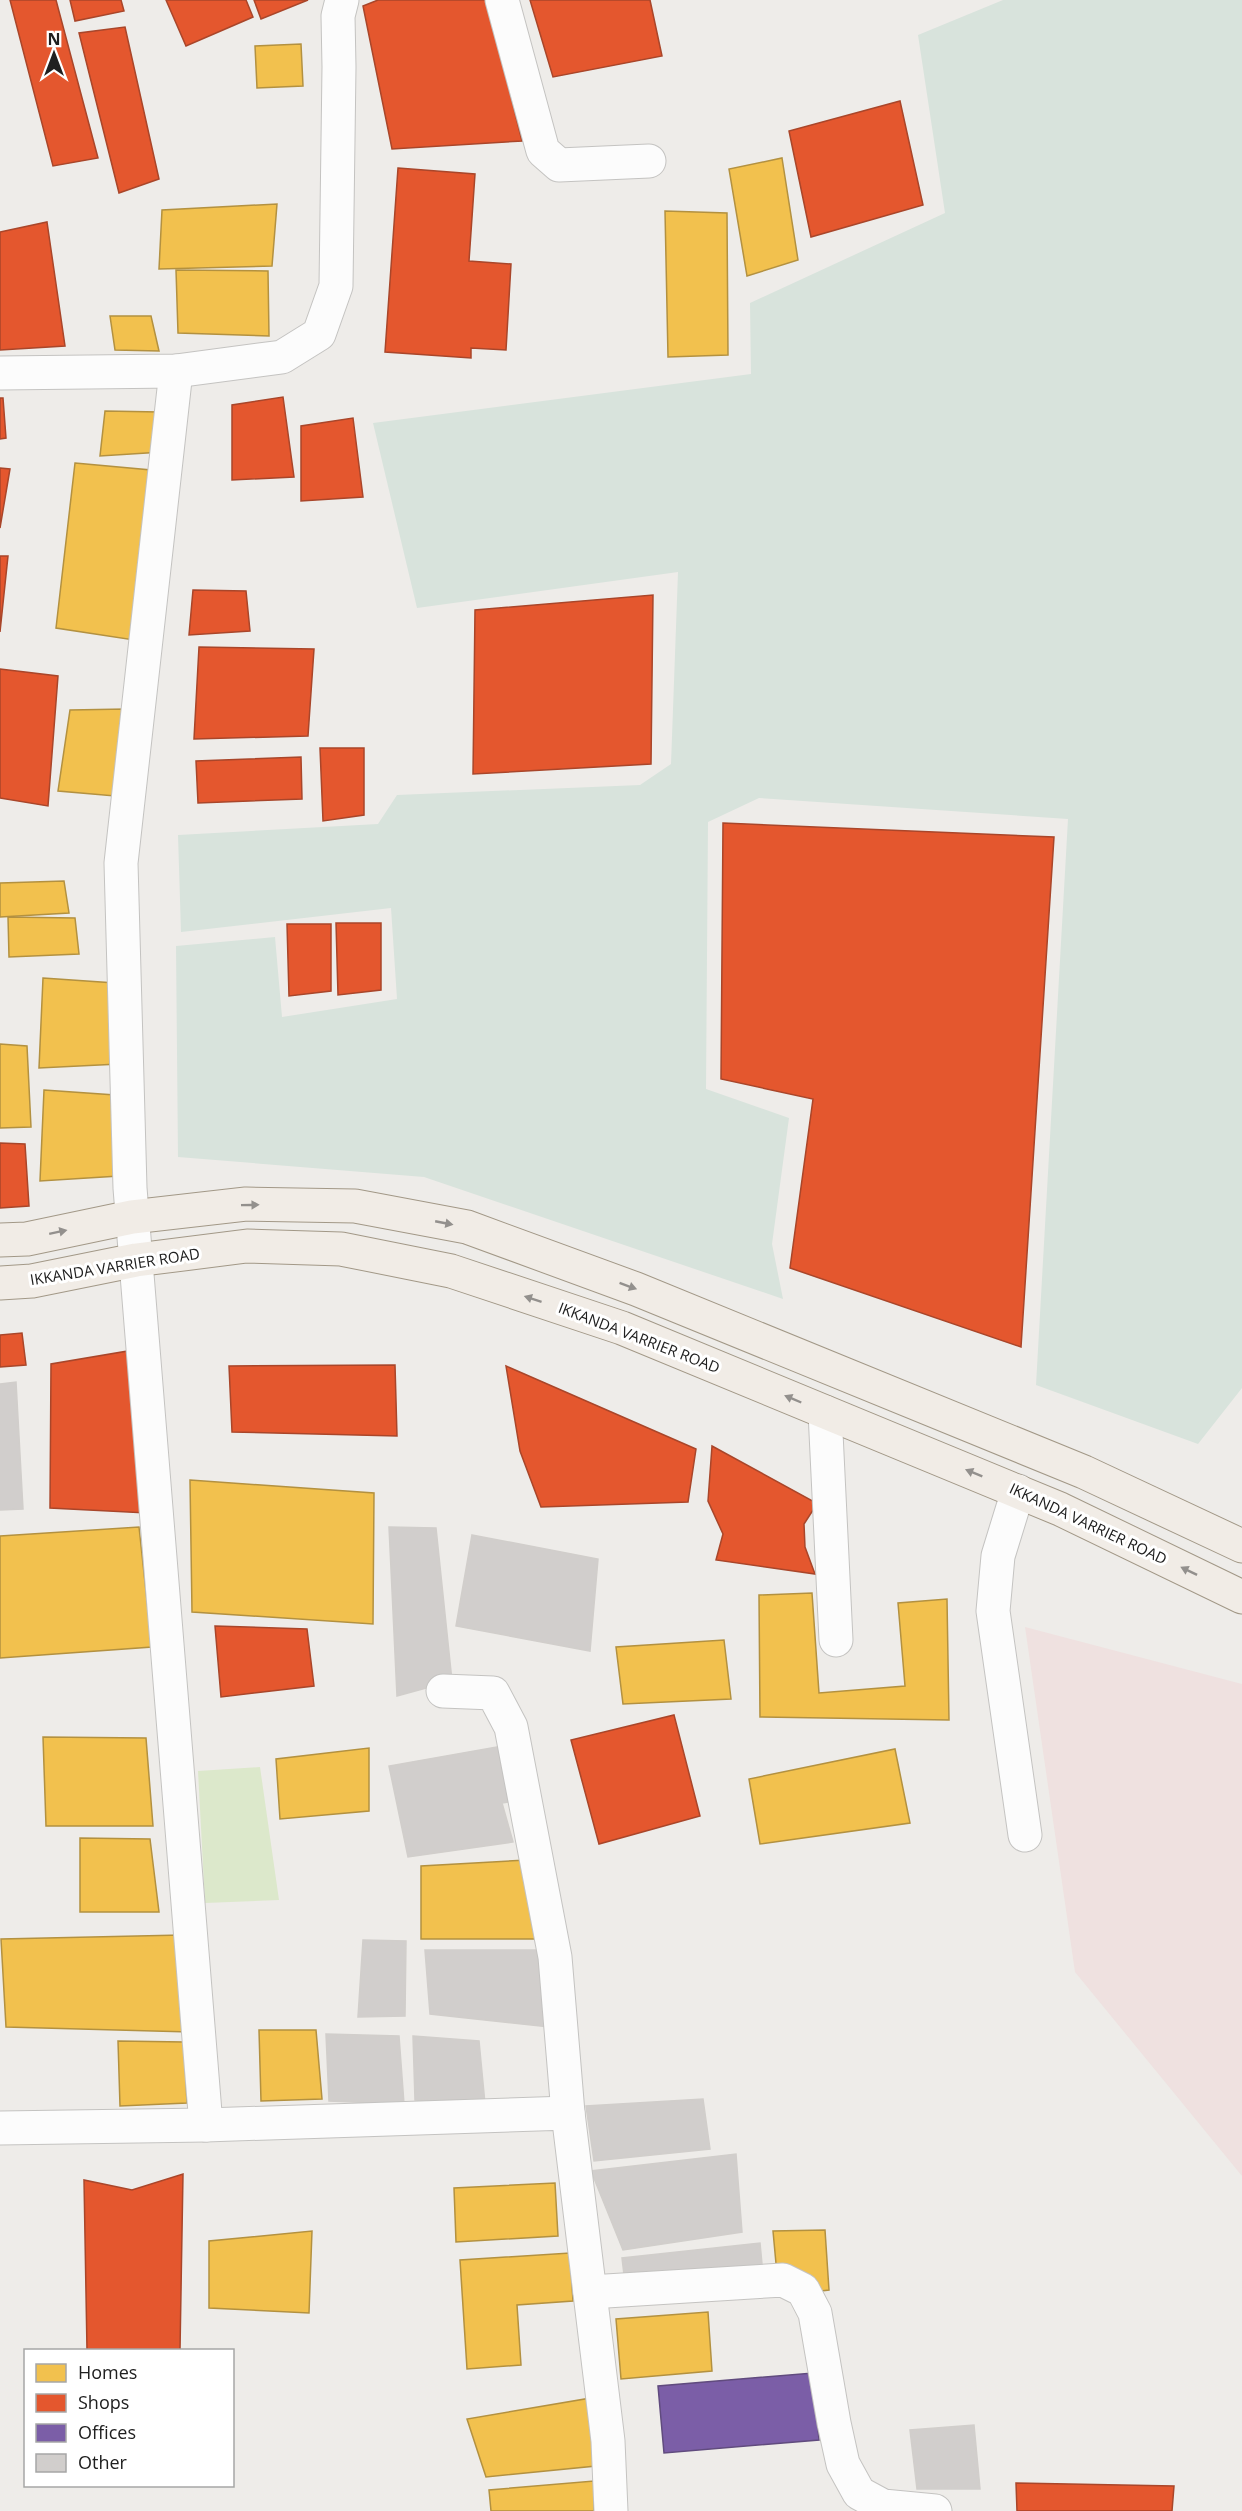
<svg xmlns="http://www.w3.org/2000/svg" width="1242" height="2511" viewBox="0 0 1242 2511" font-family="'Open Sans',sans-serif">
<rect width="100%" height="100%" fill="#eeece9"/>
<polygon fill="#efe1e0" points="1025,1627 1242,1684 1242,2176 1075,1972"/>
<polygon fill="#dce8cb" points="260,1767 279,1900 205,1903 198,1771"/>
<polygon fill="#d8e3dc" points="1003,0 1242,0 1242,1388 1198,1444 1036,1385 1068,819 759,798 708,822 706,1089 789,1118 772,1244 783,1299 424,1177 178,1157 176,946 275,937 282,1017 397,999 391,908 181,932 178,835 378,824 397,795 640,785 671,764 678,572 417,608 373,423 751,374 750,303 945,213 918,35"/>
<g fill="#f2c14e" stroke="#b39140" stroke-width="1.5">
<polygon points="301,44 303,86 257,88 255,46"/>
<polygon points="782,158 798,260 747,276 729,169"/>
<polygon points="277,204 272,266 159,269 162,210"/>
<polygon points="665,211 727,213 728,355 668,357"/>
<polygon points="176,270 268,271 269,336 178,333"/>
<polygon points="110,316 151,316 159,351 115,350"/>
<polygon points="105,411 159,412 162,452 100,456"/>
<polygon points="75,463 151,470 134,640 56,628"/>
<polygon points="126,709 115,796 58,791 70,710"/>
<polygon points="64,881 69,913 0,917 0,883"/>
<polygon points="8,917 75,918 79,954 9,957"/>
<polygon points="43,978 115,983 119,1064 39,1068"/>
<polygon points="0,1044 27,1046 31,1127 0,1128"/>
<polygon points="44,1090 115,1095 119,1176 40,1181"/>
<polygon points="190,1480 374,1493 373,1624 192,1612"/>
<polygon points="139,1527 152,1647 0,1658 0,1536"/>
<polygon points="812,1593 819,1693 905,1686 898,1603 947,1599 949,1720 760,1717 759,1595"/>
<polygon points="724,1640 731,1699 623,1704 616,1647"/>
<polygon points="43,1737 146,1738 153,1826 46,1826"/>
<polygon points="369,1748 369,1811 280,1819 276,1759"/>
<polygon points="895,1749 910,1823 760,1844 749,1779"/>
<polygon points="80,1838 150,1839 159,1912 80,1912"/>
<polygon points="526,1860 537,1939 421,1939 421,1866"/>
<polygon points="182,1935 190,2032 6,2027 1,1939"/>
<polygon points="259,2030 316,2030 322,2099 261,2101"/>
<polygon points="118,2041 184,2042 187,2103 120,2106"/>
<polygon points="555,2183 558,2236 456,2242 454,2188"/>
<polygon points="825,2230 829,2290 779,2296 773,2231"/>
<polygon points="312,2231 309,2313 209,2308 209,2241"/>
<polygon points="570,2253 573,2301 517,2305 521,2365 467,2369 460,2260"/>
<polygon points="708,2312 712,2371 621,2379 616,2319"/>
<polygon points="591,2398 596,2466 486,2477 467,2419"/>
<polygon points="594,2481 594,2511 491,2511 489,2490"/>
</g>
<g fill="#e4572e" stroke="#a9462a" stroke-width="1.5">
<polygon points="10,0 56,0 98,158 53,166"/>
<polygon points="70,0 121,0 124,11 75,21"/>
<polygon points="166,0 246,0 253,17 186,46"/>
<polygon points="254,0 308,0 261,19"/>
<polygon points="378,0 487,0 522,141 392,149 363,6"/>
<polygon points="530,0 650,0 662,56 553,77"/>
<polygon points="125,27 159,179 119,193 79,33"/>
<polygon points="900,101 923,205 811,237 789,131"/>
<polygon points="398,168 475,174 469,261 511,264 506,350 471,348 471,358 385,352"/>
<polygon points="47,222 65,346 0,350 0,232"/>
<polygon points="283,397 294,477 232,480 232,405"/>
<polygon points="0,398 3,398 6,438 0,439"/>
<polygon points="353,418 363,497 301,501 301,426"/>
<polygon points="0,468 10,469 0,528"/>
<polygon points="0,556 8,556 0,632"/>
<polygon points="193,590 246,591 250,631 189,635"/>
<polygon points="653,595 651,764 473,774 475,610"/>
<polygon points="199,647 314,649 308,736 194,739"/>
<polygon points="0,669 58,676 48,806 0,798"/>
<polygon points="320,748 364,748 364,815 323,821"/>
<polygon points="301,757 302,799 198,803 196,761"/>
<polygon points="723,823 1054,837 1021,1347 790,1268 813,1099 721,1079"/>
<polygon points="336,923 381,923 381,990 338,995"/>
<polygon points="287,924 331,924 331,991 289,996"/>
<polygon points="0,1143 25,1144 29,1206 0,1208"/>
<polygon points="22,1333 26,1365 0,1367 0,1335"/>
<polygon points="134,1350 147,1513 50,1508 51,1364"/>
<polygon points="395,1365 397,1436 232,1432 229,1366"/>
<polygon points="506,1366 696,1449 688,1502 541,1507 520,1451"/>
<polygon points="712,1446 820,1505 813,1510 804,1524 805,1547 815,1574 716,1560 723,1534 708,1501"/>
<polygon points="215,1626 307,1629 314,1686 221,1697"/>
<polygon points="674,1715 700,1816 599,1844 571,1740"/>
<polygon points="183,2174 180,2350 87,2350 84,2180 132,2190"/>
<polygon points="1016,2483 1174,2486 1172,2511 1017,2511"/>
</g>
<polygon fill="#7b5ea7" stroke="#604b7e" stroke-width="1.5" points="813,2373 819,2440 664,2453 658,2386"/>
<g fill="#d1cecc" stroke="#d1cecb" stroke-width="1.5">
<polygon points="16,1382 23,1509 0,1510 0,1384"/>
<polygon points="389,1527 436,1528 452,1681 397,1696"/>
<polygon points="472,1535 598,1559 590,1651 456,1626"/>
<polygon points="502,1746 516,1801 502,1803 513,1842 408,1857 389,1766"/>
<polygon points="363,1940 406,1941 405,2016 358,2017"/>
<polygon points="425,1950 537,1950 549,2027 430,2014"/>
<polygon points="326,2034 399,2036 404,2104 329,2101"/>
<polygon points="413,2036 479,2041 485,2104 415,2100"/>
<polygon points="703,2099 710,2149 594,2161 586,2106"/>
<polygon points="736,2154 742,2232 623,2250 591,2171"/>
<polygon points="760,2243 762,2264 761,2276 625,2283 622,2258"/>
<polygon points="974,2425 980,2489 917,2489 910,2430"/>
</g>
<g fill="none" stroke-linecap="round" stroke-linejoin="round">
<defs>
<g id="minor">
<polyline points="502,0 543,151 559,165 649,161"/>
<polyline points="176,371 121,863 130,1188 206,2125"/>
<polyline points="0,373 176,371 282,357 319,334 336,286 339,67 338,16 342,0"/>
<polyline points="825,1412 836,1640"/>
<polyline points="1018,1491 998,1556 993,1611 1025,1835"/>
<polyline points="443,1691 493,1693 511,1727 555,1957 568,2113"/>
<polyline points="0,2128 206,2125 568,2113 608,2441 611,2511"/>
<polyline points="590,2292 783,2280 803,2290 815,2313 834,2423 843,2464 859,2493 883,2506 935,2511"/>
</g>
<g id="major">
<polyline points="0,1240 27,1239 132,1217 246,1204 355,1206 467,1227 636,1289 1084,1472 1242,1546"/>
<polyline points="0,1283 32,1281 136,1260 247,1246 341,1249 451,1271 622,1328 1060,1509 1242,1597"/>
</g>
</defs>
<use href="#minor" stroke="#c4c3c1" stroke-width="35"/>
<use href="#major" stroke="#a29887" stroke-width="35"/>
<use href="#minor" stroke="#fcfcfc" stroke-width="33"/>
<use href="#major" stroke="#f1ece6" stroke-width="33"/>
</g>
<defs><path id="oneway-solid" d="M-6-.8H1V-3.2L6.5 0L1 3.2V.8H-6Z" transform="scale(1.5)"/></defs>
<g fill="#93908d">
<use href="#oneway-solid" transform="translate(250 1205) rotate(-1)"/>
<use href="#oneway-solid" transform="translate(444 1223) rotate(11)"/>
<use href="#oneway-solid" transform="translate(58 1232) rotate(-12)"/>
<use href="#oneway-solid" transform="translate(628 1286) rotate(20)"/>
<use href="#oneway-solid" transform="translate(533 1299) rotate(-162)"/>
<use href="#oneway-solid" transform="translate(793 1399) rotate(-157)"/>
<use href="#oneway-solid" transform="translate(974 1473) rotate(-158)"/>
<use href="#oneway-solid" transform="translate(1189 1571) rotate(-154)"/>
</g>
<g text-anchor="middle" stroke-width="6" stroke-linejoin="round" paint-order="stroke">
<g font-size="15" fill="#202020" stroke="#fff">
<text transform="translate(115 1267) rotate(-9)" y="5">IKKANDA VARRIER ROAD</text>
<text transform="translate(639 1338) rotate(21)" y="5">IKKANDA VARRIER ROAD</text>
<text transform="translate(1088 1524) rotate(25)" y="5">IKKANDA VARRIER ROAD</text>
</g>
</g>
<rect x="24" y="2349" width="210" height="138" fill="#ffffff" stroke="#a6a6a6" stroke-width="1.5"/>
<rect x="36" y="2364" width="30" height="18" fill="#f2c14e" stroke="#a6a6a6" stroke-width="1.5"/>
<text x="78" y="2379" font-size="18" fill="#202020">Homes</text>
<rect x="36" y="2394" width="30" height="18" fill="#e4572e" stroke="#a6a6a6" stroke-width="1.5"/>
<text x="78" y="2409" font-size="18" fill="#202020">Shops</text>
<rect x="36" y="2424" width="30" height="18" fill="#7b5ea7" stroke="#a6a6a6" stroke-width="1.5"/>
<text x="78" y="2439" font-size="18" fill="#202020">Offices</text>
<rect x="36" y="2454" width="30" height="18" fill="#d1cecc" stroke="#a6a6a6" stroke-width="1.5"/>
<text x="78" y="2469" font-size="18" fill="#202020">Other</text>
<g transform="translate(54 54)" stroke="#ffffff" stroke-width="4.5" paint-order="stroke">
<path d="M0-4.5L10 22L0 15L-10 22Z" fill="#202020"/>
<text y="-9" font-size="16" font-weight="bold" text-anchor="middle" fill="#202020">N</text>
</g>
</svg>
